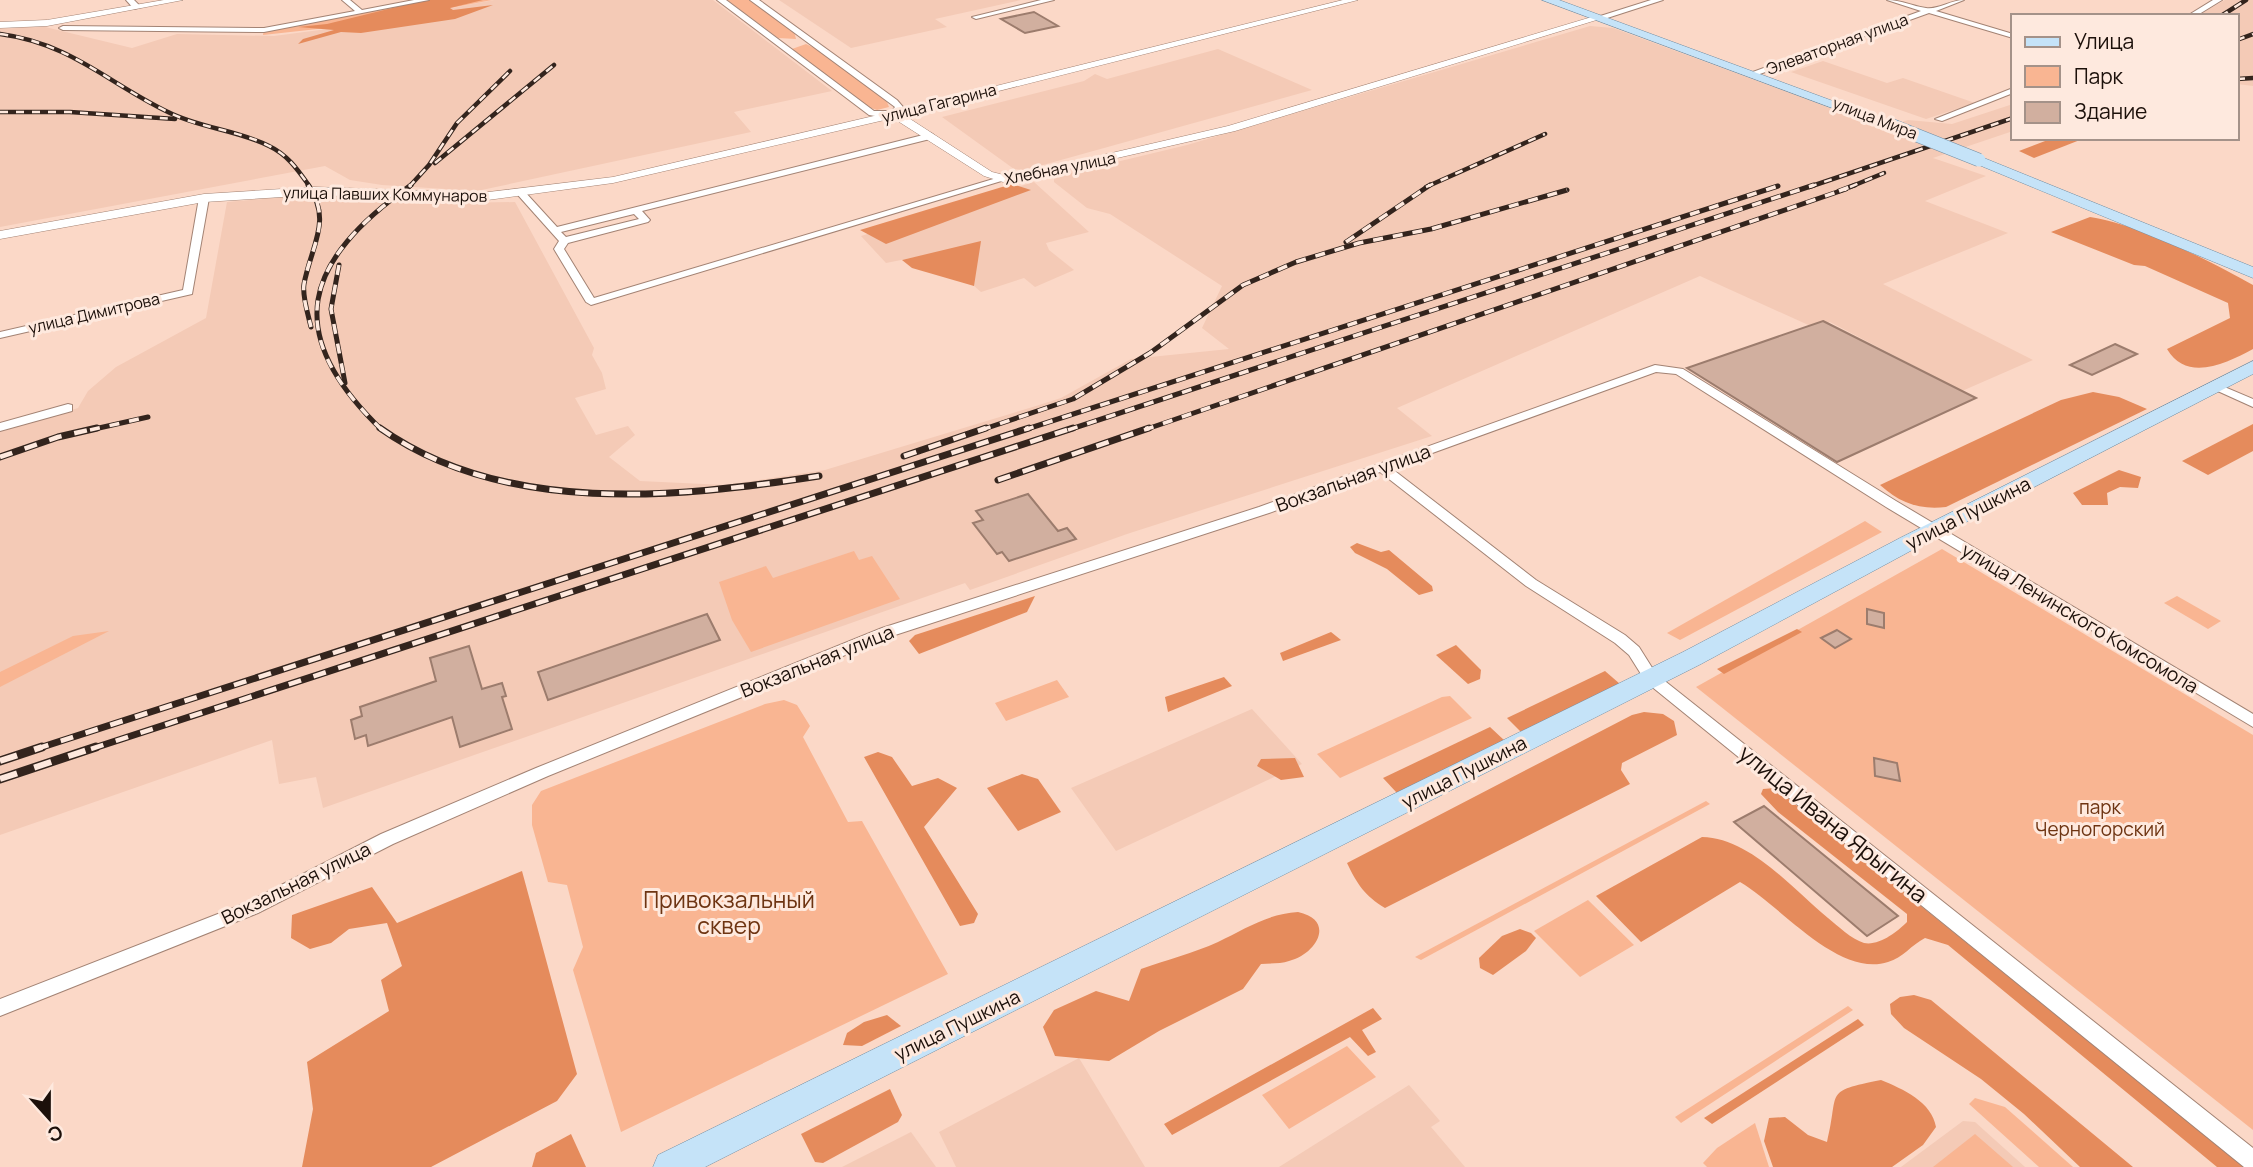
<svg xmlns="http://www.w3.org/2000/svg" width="2253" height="1167" viewBox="0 0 2253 1167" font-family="Manrope,sans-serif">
<rect width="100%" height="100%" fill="#fbd8c7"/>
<g fill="#f4cab6">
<polygon points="494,0 713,0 832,91 734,112 751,132 477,191 382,185 350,180 325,166 0,227 0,29 41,26 132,48 177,34 274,36 373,23"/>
<polygon points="779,0 1021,0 935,19 947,27 851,48"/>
<polygon points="2225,0 2253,0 2253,86 2237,84 2237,16 2197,16"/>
<polygon points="1590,26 1613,28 1815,102 1896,136 1899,123 1908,120 1952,124 2013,104 2013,131 1933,158 1986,176 1925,201 2008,233 1883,284 2033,360 1962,391 1830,322 1815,328 1700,276 1397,408 1432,436 1127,534 970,590 965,583 323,808 316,777 279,784 272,740 0,835 0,432 78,408 88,391 116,367 206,318 227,202 311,195 407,200 404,204 515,202 594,348 592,355 602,373 606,389 575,398 596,435 628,426 635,435 609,457 640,481 725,485 825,470 1036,406 1061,398 1131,359 1229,349 1202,328 1222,286 1110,214 1087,208 1054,182 1054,177 1187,145"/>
<polygon points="1218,49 1312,90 1025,170 1014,169 942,117 1084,81 1095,74 1107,79"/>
<polygon points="1823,61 1887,83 1903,78 1975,103 1926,119 1791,72"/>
<polygon points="1034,182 1089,232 1046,243 1049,250 1074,270 1035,287 1024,278 981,292 936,253 886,263 861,236"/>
<polygon points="1252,709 1302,764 1116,851 1071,788"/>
<polygon points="1079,1058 1145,1167 956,1167 939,1132"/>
<polygon points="1409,1085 1440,1121 1431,1127 1465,1167 1279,1167"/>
<polygon points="1963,1121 1975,1122 2025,1167 1901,1167"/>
<polygon points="911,1132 936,1167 842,1167"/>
</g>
<g fill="#f9b592">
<polygon points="418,0 492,0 372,23 263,35 264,28"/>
<polygon points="727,0 749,0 794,31 796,39 778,38"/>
<polygon points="806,44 829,55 887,102 889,107 877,110 868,107 792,49"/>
<polygon points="1865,521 1882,532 1680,640 1667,633"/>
<polygon points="1942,549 2253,735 2253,1130 1696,687"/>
<polygon points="854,551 859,560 872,556 900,599 751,652 732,620 719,582 766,566 773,578"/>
<polygon points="2177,596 2221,621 2208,629 2164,603"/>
<polygon points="109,631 0,687 0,672 73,636"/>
<polygon points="1057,680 1069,697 1006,721 995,703"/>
<polygon points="1450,696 1472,718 1340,778 1317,754 1442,697"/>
<polygon points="784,700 797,705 810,726 803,737 848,822 862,821 948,974 621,1132 573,970 583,947 567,885 548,882 532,825 532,805 541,791 765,704"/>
<polygon points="1706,801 1710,804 1421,960 1415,957"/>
<polygon points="1588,900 1634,945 1580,977 1534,931"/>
<polygon points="1848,1006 1853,1010 1681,1123 1675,1117"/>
<polygon points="1347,1046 1376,1077 1289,1129 1262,1095"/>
<polygon points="1975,1098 2005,1107 2073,1167 2039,1167 1969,1104"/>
<polygon points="1755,1123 1769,1167 1707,1167 1703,1163 1717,1148"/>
<polygon points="1975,1134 2013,1167 1933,1167"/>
</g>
<g fill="#e58b5c">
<polygon points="425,0 483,0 450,8 453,10 493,5 455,19 361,33 341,32 298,44 303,39 334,30 298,27 327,24"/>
<polygon points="2053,138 2085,138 2034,158 2019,151"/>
<polygon points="1012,184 1031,190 886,244 860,230"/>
<path d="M2090 217C2138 224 2210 261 2253 285V349C2227 363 2187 383 2167 349L2230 318 2228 303 2145 266 2134 265 2051 232Z"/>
<polygon points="981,241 974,286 912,268 902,260"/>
<path d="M2093 392 2119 397 2147 409 1946 507C1919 510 1900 503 1880 485L2061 400Z"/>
<polygon points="2253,424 2253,451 2208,475 2182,461"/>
<polygon points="2119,470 2141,477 2138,488 2120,487 2107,493 2108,505 2082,505 2073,493"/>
<polygon points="1357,543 1381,552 1389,550 1432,586 1433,591 1419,595 1387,569 1355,553 1350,547"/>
<polygon points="1035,596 1027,612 919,654 909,641 915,635"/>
<polygon points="1797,629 1802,632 1724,674 1717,669"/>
<polygon points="1331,632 1341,640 1283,661 1280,653"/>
<polygon points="1456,645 1481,670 1480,679 1468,684 1436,655"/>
<polygon points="1605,671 1620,684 1521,732 1507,718"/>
<polygon points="1224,677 1232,686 1168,712 1165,697"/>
<path d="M1644 712 1663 714 1674 721 1677 735 1622 763 1621 770 1630 784 1385 908C1365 896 1357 884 1347 863L1632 715Z"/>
<polygon points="1490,727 1505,741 1397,793 1383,778"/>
<polygon points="878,752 892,757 912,786 938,778 957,788 924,827 978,914 974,923 960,926 864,757"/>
<polygon points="1295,758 1304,777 1281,780 1257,766 1261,759"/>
<polygon points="1022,774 1038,779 1061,812 1018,831 987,788"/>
<path d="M1775 788 2244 1167H2217L1948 945 1925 938C1911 945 1903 958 1888 962 1838 978 1780 905 1740 882L1641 942 1596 896 1702 837C1750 838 1792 888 1828 918 1838 926 1851 939 1864 943 1879 946 1897 932 1907 922V914L1778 812 1761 794 1763 789Z"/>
<polygon points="522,871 577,1074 557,1101 431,1167 302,1167 313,1109 307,1062 389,1011 381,980 402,966 387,923 349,929 331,943 310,949 291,938 292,915 372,887 397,923"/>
<path d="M1298 912C1336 920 1317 954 1289 961 1281 964 1270 963 1261 964L1243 989 1159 1031 1109 1061 1055 1056 1043 1027 1054 1010 1096 991 1129 1001 1141 969C1166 960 1194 953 1218 942 1245 929 1267 914 1298 912Z"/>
<polygon points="1520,929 1531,933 1536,938 1526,951 1493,975 1480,968 1479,958 1502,936"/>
<polygon points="1914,995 1931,1000 2133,1167 2080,1167 2024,1114 1981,1079 1904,1028 1891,1014 1890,1004 1900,997"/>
<polygon points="1373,1008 1382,1019 1362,1030 1376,1052 1368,1056 1350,1037 1172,1135 1164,1124"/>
<polygon points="887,1015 901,1026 862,1046 843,1045 847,1033 864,1022"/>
<polygon points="1858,1019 1864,1025 1712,1124 1704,1118"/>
<path d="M1881 1080C1903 1089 1932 1102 1936 1127L1923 1145 1892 1167H1773L1764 1141 1769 1118 1785 1117 1808 1135 1827 1142C1840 1090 1822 1092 1881 1080Z"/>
<polygon points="890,1089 902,1115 898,1122 823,1163 815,1162 801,1134"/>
<polygon points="571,1134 586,1167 532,1167 536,1153"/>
</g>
<g fill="#d1af9f" stroke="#9c7c6d" stroke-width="2">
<polygon points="1034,12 1058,26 1025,33 1001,19"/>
<polygon points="1823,321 1976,398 1837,462 1687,368"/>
<polygon points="2115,344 2137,354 2092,375 2070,365"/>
<polygon points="1028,494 1058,531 1067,528 1076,539 1009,561 1002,552 997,554 973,523 983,520 976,511"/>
<polygon points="1867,609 1884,613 1884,628 1867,624"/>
<polygon points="707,614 720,640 548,700 538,672"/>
<polygon points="1837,630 1851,639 1835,648 1821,638"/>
<polygon points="469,646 482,689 502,683 506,696 502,697 512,729 460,747 452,717 368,746 366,735 355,739 351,720 362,716 360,707 436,681 430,658"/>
<polygon points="1874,758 1897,763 1900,781 1875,776"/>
<polygon points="1764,806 1898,916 1867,936 1734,822"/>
</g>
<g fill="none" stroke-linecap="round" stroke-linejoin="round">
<defs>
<g id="minor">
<polygon points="126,0 134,0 141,7 134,9"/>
<polygon points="342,0 350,0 362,10 414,0 429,0 264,32 63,30 59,28 63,26 264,28 355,11"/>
<path d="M717 0H726L874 111H892L895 107 891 104 750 0H759L897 100 903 107C895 121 883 117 869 115Z"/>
<polygon points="1041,0 1054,0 976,19 972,17"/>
<polygon points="1651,0 1663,0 1601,20 1594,18"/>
<path d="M1887 0C1901 0 1912 6 1926 8 1937 10 1951 0 1964 0L1936 11 2013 34V38L1929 13 1757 75 1750 73 1921 11Z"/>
<polygon points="2213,0 2222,0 2196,16 2187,16"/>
<polygon points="2013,88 2013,93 1942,121 1935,119"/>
<path d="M931 133 935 136 934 138 642 211 650 220 648 222 568 243 564 249 594 298 1000 177 1008 179 591 305 586 302 554 249 559 241 517 194 525 192 557 227ZM634 214 639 219 566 237 561 232Z"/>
<polygon points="204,195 209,198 192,294 0,338 0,332 183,290 199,198"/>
<polygon points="1655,365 1683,369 1896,501 2253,714 2253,727 1886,507 1676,374 1656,372 1391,468 1536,580 1625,635 1639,647 1656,674 2253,1148 2253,1167 2244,1167 1646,682 1629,655 1615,643 1526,586 1380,472 1269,513 892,636 548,776 393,844 258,913 0,1016 0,999 246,903 381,834 536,768 882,628 1259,507"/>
<polygon points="2215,383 2253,399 2253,407 2211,388 2211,384"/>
<polygon points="68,404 72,405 72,411 0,431 0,423"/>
</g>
<g id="tertiary">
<polygon points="164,0 183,0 47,26 0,28 0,22 47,20"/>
<polygon points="1343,0 1358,0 904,115 992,172 1004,175 1021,174 1228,126 1595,16 1603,18 1235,131 1021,180 1003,182 984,176 893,118 613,183 480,201 314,195 204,202 0,239 0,231 204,194 314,187 480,193 613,177 895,111"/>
</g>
<g id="primary">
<polygon points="1542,0 1559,0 1898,125 1886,128"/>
<polygon points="1979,156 2253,267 2253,278 1974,163 1972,160"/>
<polygon points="2253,361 2253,374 1916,548 1701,664 705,1167 653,1167 658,1155 1683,652 1900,538"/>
</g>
</defs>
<use href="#minor" stroke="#a38374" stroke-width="2"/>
<use href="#tertiary" stroke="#a38374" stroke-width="1"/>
<use href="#primary" stroke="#718da2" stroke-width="1"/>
<use href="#minor" fill="#fff" fill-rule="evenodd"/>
<use href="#tertiary" fill="#fff" fill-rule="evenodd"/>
<use href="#primary" fill="#c5e3f8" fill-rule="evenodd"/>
<defs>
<g id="rail-far3">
<polyline points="2221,16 2246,0"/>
<path d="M0 34C70 43 108 83 168 112 199 128 238 130 269 146 288 155 298 170 310 187"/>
<polyline points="2237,40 2253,34"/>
<polyline points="2237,79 2253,78"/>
<polyline points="0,112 70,112 175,119"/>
<polyline points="435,163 554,65"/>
<polyline points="409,187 429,165 457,123 510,71"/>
<polyline points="1426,187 1545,134"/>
<polyline points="1809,187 2013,118"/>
<polyline points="1850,187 1884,173"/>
</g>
<g id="rail-far2">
<path d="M308 185C333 220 311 246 304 284 302 296 308 314 311 327"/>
<polyline points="1839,191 1855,185"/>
<polyline points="1346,242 1430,185"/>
<polyline points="339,265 331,309 345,383"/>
<polyline points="90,430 148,417"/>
<path d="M382 430C280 332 304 261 411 185"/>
<polyline points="981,430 1073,399 1150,353 1243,285 1296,262 1359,243 1431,229 1567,190"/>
<polyline points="1024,430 1778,186"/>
<polyline points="1068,430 1814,185"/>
<polyline points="1144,430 1846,189"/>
</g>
<g id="rail-far1">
<path d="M380 428C504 516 677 498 819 476"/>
<polyline points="904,456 986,428"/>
<polyline points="0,457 58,437 97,428"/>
<polyline points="998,480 1149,428"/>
<polyline points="36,749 1029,428"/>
<polyline points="91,749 1073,428"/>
</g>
<g id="rail">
<polyline points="0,761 42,747"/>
<polyline points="0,779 96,747"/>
</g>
</defs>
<use href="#rail-far3" stroke="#33241d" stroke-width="4.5"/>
<use href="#rail-far2" stroke="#33241d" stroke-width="5"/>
<use href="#rail-far1" stroke="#33241d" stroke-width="7"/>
<use href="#rail" stroke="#33241d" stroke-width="9"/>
<use href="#rail-far3" stroke="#fee9de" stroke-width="2.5" stroke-dasharray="8" stroke-linecap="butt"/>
<use href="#rail-far2" stroke="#fee9de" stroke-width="3.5" stroke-dasharray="10" stroke-linecap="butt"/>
<use href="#rail-far1" stroke="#fee9de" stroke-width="4.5" stroke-dasharray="13" stroke-linecap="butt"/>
<use href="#rail" stroke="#fee9de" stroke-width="6" stroke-dasharray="18" stroke-linecap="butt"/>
<defs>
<polyline id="primary-bridge" points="1891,125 1979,160"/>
</defs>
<use href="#primary-bridge" stroke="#718da2" stroke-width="14" stroke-linecap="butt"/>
<use href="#primary-bridge" stroke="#c5e3f8" stroke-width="13"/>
</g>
<g text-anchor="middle" stroke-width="6" stroke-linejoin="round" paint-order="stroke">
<g font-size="16" fill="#1c100a" stroke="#fee9de">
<text transform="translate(1837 44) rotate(-20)" y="6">Элеваторная улица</text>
<text transform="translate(939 103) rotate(-14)" y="6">улица Гагарина</text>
<text transform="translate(1875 118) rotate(21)" y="6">улица Мира</text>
<text transform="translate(1060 168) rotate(-11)" y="6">Хлебная улица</text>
<text transform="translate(385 194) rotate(1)" y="6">улица Павших Коммунаров</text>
<text transform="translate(94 313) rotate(-13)" y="6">улица Димитрова</text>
</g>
<g font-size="19" fill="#1c100a" stroke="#fee9de">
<text transform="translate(1353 478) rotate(-20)" y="7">Вокзальная улица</text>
<text transform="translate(1968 513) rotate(-27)" y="7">улица Пушкина</text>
<text transform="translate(2080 618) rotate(31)" y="7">улица Ленинского Комсомола</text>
<text transform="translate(817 661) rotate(-22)" y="7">Вокзальная улица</text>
<text transform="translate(1464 772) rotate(-27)" y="7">улица Пушкина</text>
<text transform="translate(296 883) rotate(-26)" y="7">Вокзальная улица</text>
<text transform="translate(957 1025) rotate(-26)" y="7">улица Пушкина</text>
</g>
<g font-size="19" fill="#6e3412" stroke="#fee9de">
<text x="2100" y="814">парк<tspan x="2100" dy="22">Черногорский</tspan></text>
</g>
<g font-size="23" fill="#1c100a" stroke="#fee9de">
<text transform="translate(1833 824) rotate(39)" y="8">улица Ивана Ярыгина</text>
</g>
<g font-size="23" fill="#6e3412" stroke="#fee9de">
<text x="729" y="908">Привокзальный<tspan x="729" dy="26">сквер</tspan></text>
</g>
</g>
<rect x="2011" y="14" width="228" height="126" fill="#fee9de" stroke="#a49289" stroke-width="2"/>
<rect x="2025" y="37" width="35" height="10" fill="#c5e3f8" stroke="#a49289" stroke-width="2"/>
<text x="2074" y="49" font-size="21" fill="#1c100a">Улица</text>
<rect x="2025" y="66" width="35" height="21" fill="#f9b592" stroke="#a49289" stroke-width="2"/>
<text x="2074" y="84" font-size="21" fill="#1c100a">Парк</text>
<rect x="2025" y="102" width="35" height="21" fill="#d1af9f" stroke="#a49289" stroke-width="2"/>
<text x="2074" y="119" font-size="21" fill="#1c100a">Здание</text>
<g transform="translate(49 1118) rotate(159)" stroke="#fee9de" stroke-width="5" paint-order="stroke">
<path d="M0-5L12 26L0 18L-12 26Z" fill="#1c100a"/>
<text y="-10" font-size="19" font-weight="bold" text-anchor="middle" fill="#1c100a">С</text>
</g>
</svg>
